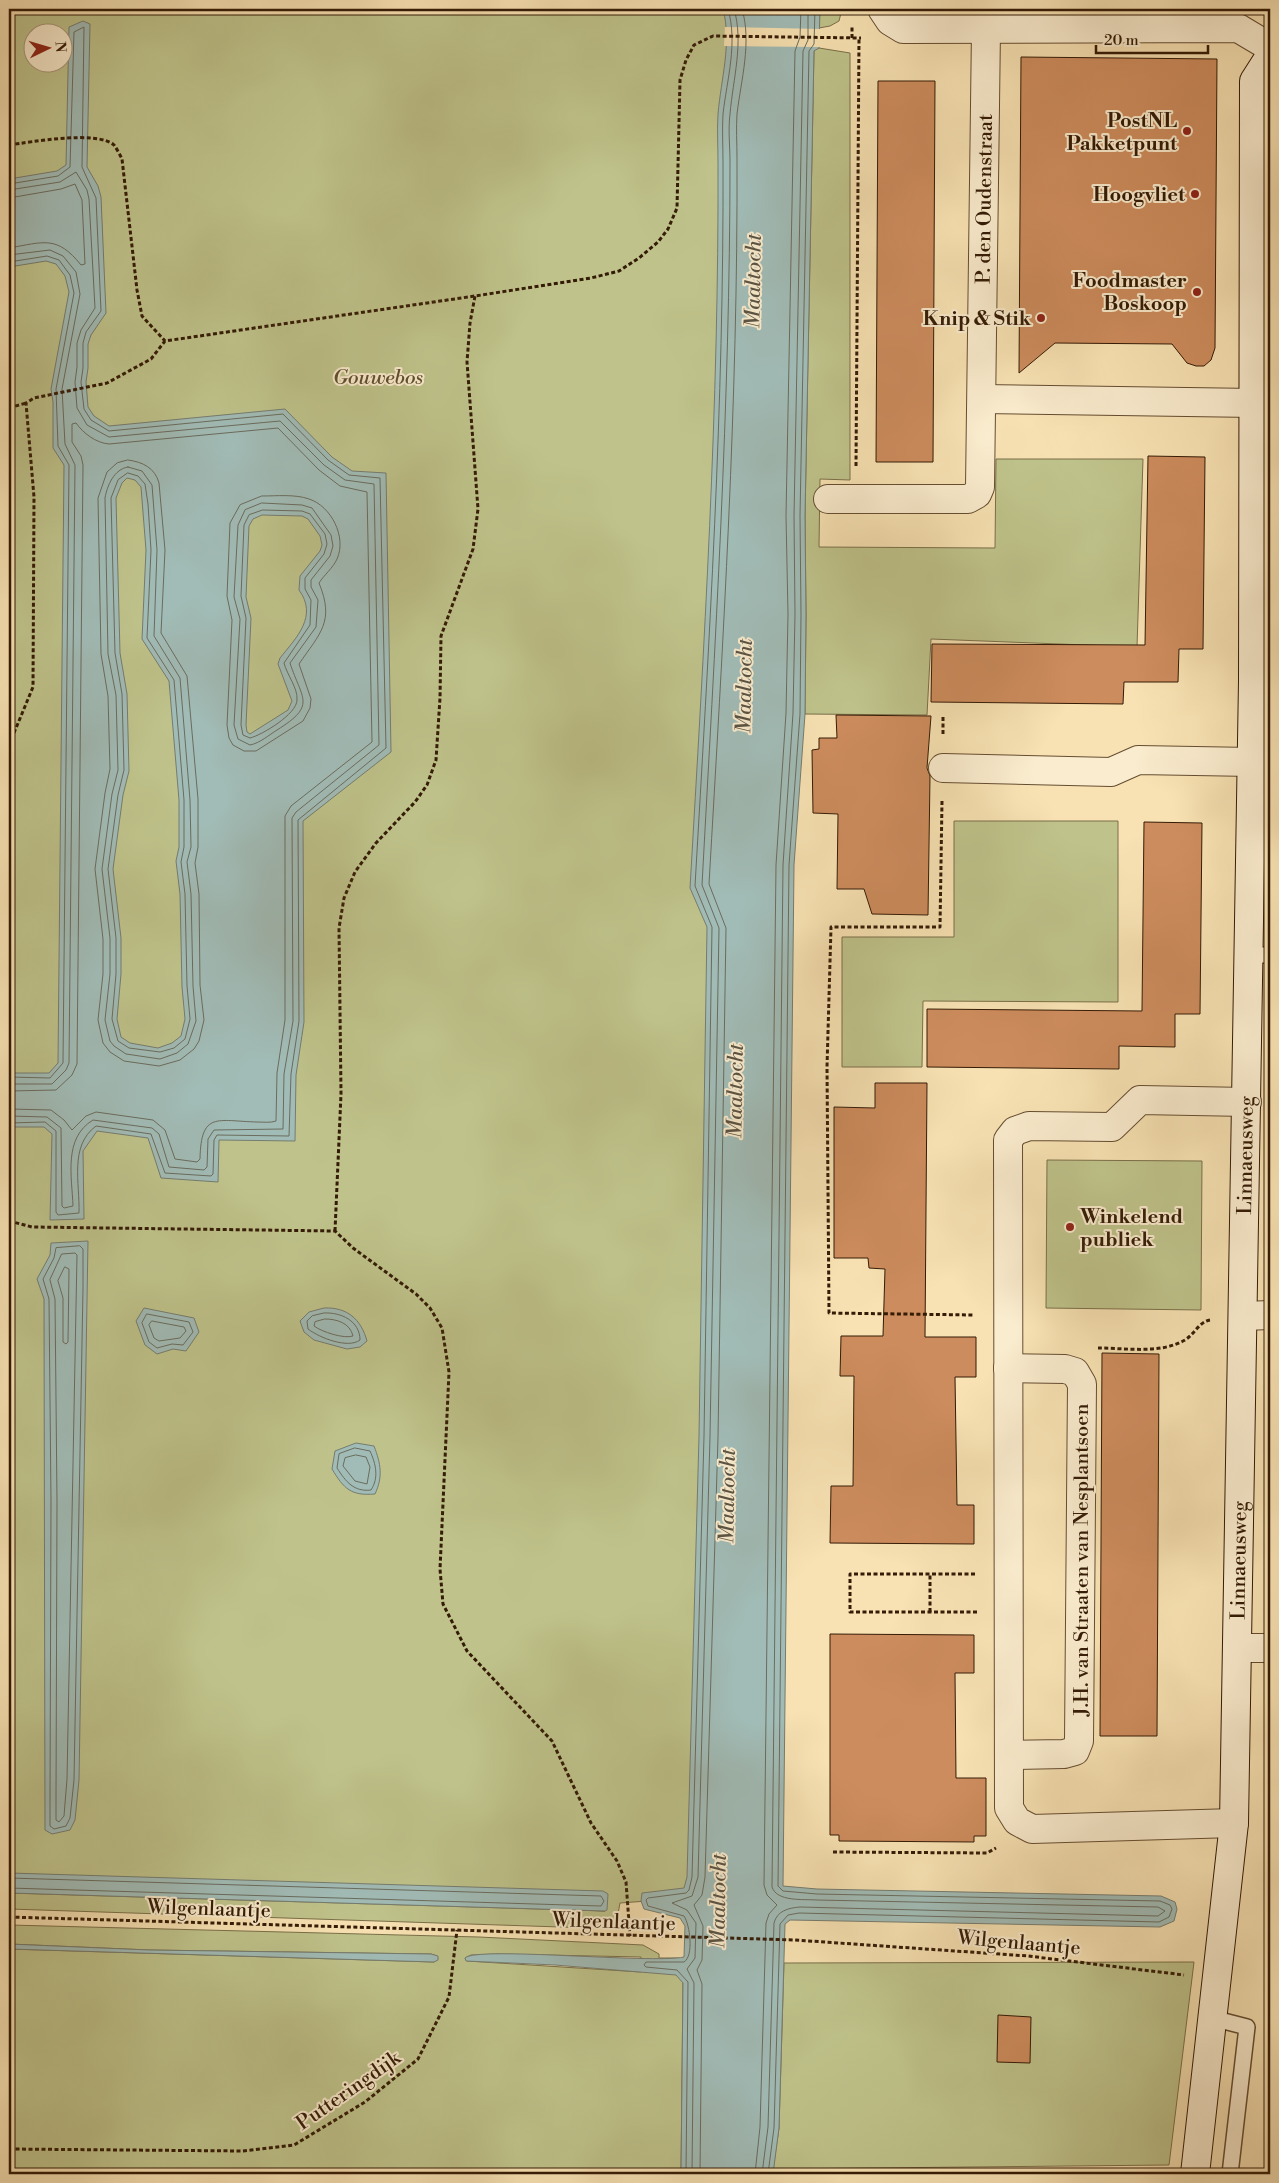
<svg xmlns="http://www.w3.org/2000/svg" width="1279" height="2183" viewBox="0 0 1279 2183" font-family="'Libre Bodoni',serif">
<rect width="100%" height="100%" fill="#f8e2b3"/>
<filter id="stains"><feTurbulence type="fractalNoise" baseFrequency=".004" numOctaves="4"/><feColorMatrix values="0 0 0 0 .2 0 0 0 0 .09 0 0 0 0 .02 0 0 0 .5 -.17"/></filter>
<radialGradient id="worn" r=".72"><stop offset=".6" stop-color="#630" stop-opacity="0"/><stop offset="1" stop-color="#630" stop-opacity=".3"/></radialGradient>
<g fill="#bfc38b" stroke="#7a6f48" fill-rule="evenodd">
<path d="M9 9H750L729 1895 620 1903 618 1914 609 1925 591 1928 9 1909V1893L605 1911 9 1884ZM32 32H62V62H32Z"/>
<polygon points="820,9 842,9 839,21 830,26 819,28"/>
<polygon points="819,48 850,53 850,480 820,479 819,547 995,548 996,459 1143,459 1137,647 931,639 927,715 805,714 806,614 805,516 814,50"/>
<polygon points="954,821 1118,821 1118,1002 923,1001 922,1067 842,1067 842,937 954,937"/>
<polygon points="1047,1160 1202,1161 1201,1310 1046,1308"/>
<path d="M9 1925 479 1937 643 1945 659 1954V1958H678L683 1983 681 2174H9V1949L434 1962 438 1959 437 1956 431 1954 149 1950 9 1944ZM498 1954 641 1957V1972L467 1961 465 1958 471 1955Z"/>
<polygon points="1194,1962 1169,2165 773,2169 779,2128 784,1963"/>
</g>
<g fill="#a1bcb7" stroke="#757c70" fill-rule="evenodd">
<path d="M723 9H820L819 48 814 51 805 516 806 614 805 714 794 865 783 1886 817 1889 1161 1896 1175 1902 1177 1909 1174 1921 1160 1927 790 1920 785 1924 779 2128 773 2174H681L683 1983 676 1975 555 1965 466 1961 465 1958C477 1946 651 1964 684 1957L685 1926 680 1918 644 1909 641 1901 642 1893 684 1888 687 1877 699 1436 707 927 690 888C704 647 719 404 718 163 718 146 717 130 718 114 721 79 732 43 723 9Z"/>
<path d="M83 21 90 24 87 167 98 186 101 197 106 313 91 335 88 344V368L86 382 88 407 94 416 109 426 285 409 332 457 352 471 386 473 391 752 303 821 304 1022 296 1075 295 1141 219 1140 218 1182 161 1178 148 1138 97 1131 83 1151 84 1219 50 1220 52 1134 44 1127H9V1073H49L58 1063 64 465 53 448V402L51 389 69 292 65 276 56 264 46 261 9 267V179L57 171 66 165 69 27ZM127 478 135 480 141 487 146 550 142 639 169 681 179 800V847L176 861 180 894 182 987 185 1019 181 1036 172 1043 158 1048 130 1043 121 1037 117 1019 121 974V938L113 869 123 795 129 771 127 694 120 653 116 498 122 483ZM262 515 302 516 308 519 320 536 322 545 320 551 300 576 299 590C318 616 297 637 280 658L278 664 292 701 288 710 250 734 247 732 246 725 251 618 246 597 249 526 253 519Z"/>
<polygon points="88,1241 79,1780 75,1820 70,1830 52,1834 45,1830 44,1299 37,1279 50,1255 51,1243"/>
<polygon points="144,1308 194,1318 199,1332 186,1351 173,1349 157,1354 145,1345 136,1321"/>
<path d="M324 1308C347 1307 361 1319 367 1341L360 1347 347 1349 314 1340 304 1332 300 1321 309 1312Z"/>
<path d="M356 1443 374 1446C381 1464 383 1477 375 1494 351 1496 344 1489 332 1469L335 1451Z"/>
<polygon points="9,1873 603,1891 608,1894 607,1910 605,1911 9,1893"/>
<polygon points="9,1944 149,1950 431,1954 438,1956 438,1960 434,1962 9,1949"/>
</g>
<polygon fill="#f8e2b3" points="725,27 822,29 821,47 724,46"/>
<g fill="none" stroke-linecap="round" stroke-linejoin="round">
<g stroke="#6a6c5e" stroke-width="1">
<path d="M9 184 58 176 70 167 74 32 84 27 82 167 96 198 101 311 86 332 83 343V368L81 382 84 409 91 420 109 431 283 414 328 460 349 475 380 478 386 748 298 820 299 1021 291 1074 289 1136 217 1135 214 1140 213 1174 211 1176 165 1173 151 1134 96 1126C69 1146 80 1183 79 1213L58 1215 56 1212V1131L45 1122 9 1123"/>
<path d="M9 190 60 182 76 172 87 190 89 199 95 308 81 330 77 343V367L75 382 77 408 87 425 109 437 280 421 324 465 345 480 374 484 379 745 296 812 292 818 293 1021 284 1074 283 1129 214 1130 208 1139 207 1167 204 1170 169 1167 159 1134 152 1128 93 1120C63 1138 72 1177 73 1206L64 1208 62 1206 61 1128 47 1117 9 1116"/>
<path d="M9 198 61 189 75 184 82 200 85 264 81 265C57 235 44 242 9 248"/>
<polyline points="9,255 50,250 63,256 76,272 80,294 62,389 65,444 75,465 69,1063 66,1070 52,1084 9,1084"/>
<polyline points="9,262 47,256 59,260 70,275 74,293 56,389 58,446 69,465 63,1063 50,1078 9,1077"/>
<path d="M128 460C143 462 155 468 159 483L165 550 161 633 187 676 198 799V847L195 863 199 894 200 985 204 1020 199 1041 194 1049 180 1060 159 1066 124 1061 110 1052 103 1043 98 1020 103 974V939L95 869 105 793 110 769 108 696 101 654 98 498 107 472 117 463Z"/>
<path d="M128 467 142 471 152 485 157 550 154 636 180 678 190 800 191 847 187 862 191 894 193 986 196 1021 188 1044 177 1053 160 1059 126 1054 114 1046 110 1041 105 1020 110 974V938L102 869 112 794 118 770 116 695 108 654 105 498C107 486 114 469 128 467Z"/>
<polygon points="128,473 138,476 145,484 148,504 151,550 147,638 174,680 184,800 184,847 181,862 185,894 187,986 190,1019 185,1039 174,1048 160,1052 129,1048 118,1041 112,1019 116,974 116,938 108,869 118,795 124,770 122,694 115,653 111,498 118,480"/>
<path d="M262 496C277 496 295 494 309 499 331 506 347 537 337 559 333 568 324 575 319 583 335 622 320 633 299 664L311 699 310 708 303 721 256 751H244L233 745 229 738 227 725 232 620 227 596 230 523 240 505Z"/>
<path d="M262 503 302 505 312 508 331 535 333 546 330 556 311 580V587L318 600 316 627 290 663C302 700 317 705 277 730 269 735 260 743 250 745L238 739 234 725 240 619 234 597 238 525 245 510Z"/>
<path d="M263 510 302 511 310 514 325 534 327 544 324 554 305 578V589L311 600 310 625 284 663C287 675 298 688 297 700 297 714 262 735 250 738L243 735 241 725 246 618 241 596 244 525 249 515Z"/>
<path d="M9 1091 56 1090 72 1075 77 1064 83 465 81 456 72 442V424L76 423C83 433 96 443 109 444L278 428 319 470 340 486 367 492 372 742 291 806 285 816V1020L277 1073 276 1121C271 1123 263 1122 257 1122 217 1121 201 1111 200 1159L197 1162 175 1159 165 1130 153 1120 96 1112 86 1116 72 1130 64 1120 51 1110 9 1109"/>
<polygon points="80,1246 83,1249 83,1288 74,1780 70,1818 66,1826 54,1829 50,1826 50,1800 51,1501 49,1299 43,1279 54,1258 56,1248"/>
<polygon points="62,1254 75,1253 77,1255 67,1779 64,1816 59,1822 56,1820 56,1800 57,1501 55,1299 50,1280"/>
<polygon points="65,1267 69,1269 68,1342 66,1344 63,1342 63,1298 58,1281"/>
<path d="M324 1313C341 1312 360 1321 360 1340 348 1349 320 1338 308 1329L307 1321 312 1316Z"/>
<polygon points="147,1314 189,1322 193,1332 183,1345 172,1344 157,1348 149,1342 142,1323"/>
<path d="M325 1319C337 1319 350 1323 353 1336 344 1339 322 1332 314 1326L315 1322Z"/>
<polygon points="152,1321 184,1327 186,1331 180,1338 159,1341 154,1338 149,1325"/>
<path d="M355 1448 370 1451C376 1464 379 1478 371 1490 354 1492 346 1482 337 1468L339 1454Z"/>
<polygon points="356,1455 366,1457 370,1467 367,1484 355,1481 343,1466 345,1458"/>
<polyline points="9,1878 601,1896 604,1901 601,1906 9,1888"/>
<path d="M686 2174 688 1982 677 1970 646 1967 644 1965 646 1962H684C694 1956 690 1925 684 1916L648 1906 646 1900 648 1898 686 1893 689 1890 692 1877 704 1436 712 927 695 886C709 645 724 404 723 162 723 146 722 130 723 114 727 79 738 43 728 9"/>
<path d="M692 2174 694 1983 687 1969 695 1958 696 1923 687 1910 672 1903 692 1896 698 1877 710 1436 719 928 702 885C715 645 730 403 730 162 730 146 728 130 730 114 733 79 744 42 734 9"/>
<path d="M700 2174 702 1984 697 1970 702 1960 703 1926 694 1905 702 1895 705 1877 718 1437 726 928 709 884C723 642 738 400 737 158 737 143 736 128 737 114 741 80 752 42 742 9"/>
<polyline points="755,2174 760,2127 766,1923 769,1914 777,1905 767,1895 764,1885 776,865 786,713 788,614 786,516 795,51 800,37 801,9"/>
<path d="M762 2174 768 2127 774 1923C777 1911 788 1908 800 1907L1158 1916 1165 1911 1158 1907 817 1900C803 1899 777 1902 772 1887L783 865 793 713 795 614 794 516 803 51 808 40V9"/>
<polyline points="768,2174 774,2128 780,1924 788,1915 799,1913 1159,1922 1169,1917 1172,1909 1170,1905 1160,1901 817,1894 783,1891 778,1886 789,865 800,714 801,614 800,516 809,51 814,44 815,9"/>
</g>
</g>
<g fill="#cd8c5d" stroke="#341b06">
<polygon points="1021,57 1217,59 1215,348 1211,360 1204,366 1196,366 1187,363 1172,344 1055,343 1019,373"/>
<polygon points="878,81 935,81 933,462 876,462"/>
<polygon points="1148,456 1205,457 1203,649 1179,649 1178,682 1124,682 1123,704 931,702 932,644 1145,645"/>
<polygon points="836,715 931,716 927,768 930,776 928,915 872,914 864,889 837,889 838,814 813,813 812,750 819,749 819,738 837,738"/>
<polygon points="1144,822 1202,823 1200,1014 1175,1014 1175,1047 1119,1046 1119,1069 927,1067 927,1009 1142,1011"/>
<polygon points="875,1083 927,1083 925,1337 976,1337 976,1377 955,1377 957,1505 974,1505 974,1544 830,1543 831,1486 853,1486 854,1376 840,1376 841,1336 883,1336 885,1269 869,1268 868,1258 834,1258 834,1107 875,1108"/>
<polygon points="1102,1353 1159,1354 1157,1736 1100,1736"/>
<polygon points="830,1634 974,1635 974,1673 955,1673 956,1778 986,1778 986,1836 974,1836 974,1842 839,1841 839,1835 830,1835"/>
<polygon points="998,2015 1031,2017 1030,2063 997,2062"/>
</g>
<g fill="none" stroke-linecap="round" stroke-linejoin="round">
<defs>
<g id="lane">
<polyline points="1250,955 1270,955"/>
<polyline points="1212,2018 1247,2027 1230,2174"/>
</g>
<g id="street">
<polyline points="882,9 890,21 903,29 1238,28 1270,47"/>
<polyline points="982,399 1255,403"/>
<path id="s1" d="M828 499H968L977 494 980 487 986 29"/>
<polyline points="943,768 1111,772 1138,760 1252,762"/>
<polyline points="1244,1316 1270,1315"/>
<polyline points="1008,1368 1065,1369 1075,1372 1082,1384 1079,1741 1075,1751 1064,1754 1009,1755"/>
<polyline points="1238,1648 1270,1648"/>
<polyline points="1234,1823 1032,1829 1017,1821 1009,1808 1008,1140 1015,1131 1029,1126 1112,1127 1140,1100 1247,1102"/>
</g>
<g id="secondary">
<path id="s2" d="M1195 2174 1234 1823 1253 681 1254 81 1270 56"/>
</g>
</defs>
<use href="#lane" stroke="#654d31" stroke-width="18"/>
<use href="#street" stroke="#654d31" stroke-width="30"/>
<use href="#secondary" stroke="#341b06" stroke-width="30"/>
<g stroke="#341b06" stroke-width="3" stroke-dasharray="4 2.5" stroke-linecap="butt">
<polyline points="852,38 852,26"/>
<path d="M9 145C31 142 97 130 114 145 117 149 120 155 122 159L137 290 142 316 165 341"/>
<polyline points="9,408 26,403"/>
<polyline points="856,466 859,38"/>
<polyline points="943,734 943,715"/>
<polyline points="9,745 33,687 34,497 26,403 34,398 107,383 151,359 165,341 475,296 591,278 619,271 639,258 658,242 668,229 677,208 680,80 686,60 694,45 713,36 861,38"/>
<polyline points="942,801 940,927 831,927 827,1067 829,1313 974,1315"/>
<polyline points="9,1221 32,1227 335,1231 353,1248 416,1294 430,1308 442,1328 449,1372 440,1569 443,1604 467,1651 552,1741 591,1823 617,1861 626,1882 630,1936"/>
<polyline points="335,1231 341,1094 339,928 344,898 355,872 376,843 415,802 427,785 436,760 440,698 441,636 473,549 478,509 467,362 470,323 475,296"/>
<path d="M1098 1348C1125 1348 1159 1354 1183 1341 1194 1336 1198 1322 1210 1320"/>
<polyline points="975,1574 850,1574 850,1612 977,1612"/>
<polyline points="930,1612 930,1574"/>
<polyline points="833,1852 987,1853 996,1848"/>
<polyline points="9,1917 795,1940 1028,1956 1184,1975"/>
<polyline points="9,2149 243,2151 294,2145 365,2102 418,2059 449,1997 457,1930"/>
</g>
<use href="#lane" stroke="#faecce" stroke-width="15"/>
<use href="#street" stroke="#faecce" stroke-width="28"/>
<use href="#secondary" stroke="#faecce" stroke-width="28"/>
</g>
<g fill="#8f2418" stroke="#faecce" stroke-width="2">
<circle cx="1187" cy="131" r="5"/>
<circle cx="1195" cy="194" r="5"/>
<circle cx="1197" cy="292" r="5"/>
<circle cx="1041" cy="318" r="5"/>
<circle cx="1070" cy="1227" r="5"/>
</g>
<g text-anchor="middle" stroke-width="4" stroke-linejoin="round" paint-order="stroke">
<g font-size="20" font-weight="bold" fill="#341b06" stroke="#faecce" text-anchor="end">
<text x="1177" y="127">PostNL<tspan x="1177" dy="23">Pakketpunt</tspan></text>
<text x="1185" y="201">Hoogvliet</text>
<text x="1187" y="287">Foodmaster<tspan x="1187" dy="23">Boskoop</tspan></text>
<text x="1031" y="325">Knip &amp; Stik</text>
<text x="1080" y="1223" text-anchor="start">Winkelend<tspan x="1080" dy="23">publiek</tspan></text>
</g>
<g font-size="20" fill="#341b06" stroke="#faecce">
<text dy="7" stroke="none"><textPath href="#s1" startOffset="446">P. den Oudenstraat</textPath></text>
<text dy="7" stroke="none"><textPath href="#s2" startOffset="1021">Linnaeusweg</textPath></text>
<text transform="translate(1081 1560) rotate(-90)" y="7">J.H. van Straaten van Nesplantsoen</text>
<text dy="7" stroke="none"><textPath href="#s2" startOffset="616">Linnaeusweg</textPath></text>
<text transform="translate(209 1908) rotate(2)" y="7">Wilgenlaantje</text>
<text transform="translate(614 1921) rotate(2)" y="7">Wilgenlaantje</text>
<text transform="translate(1019 1942) rotate(5)" y="7">Wilgenlaantje</text>
<text transform="translate(348 2090) rotate(-35)" y="7">Putteringdijk</text>
</g>
<g font-size="20" font-style="italic" fill="#5e4d2e" stroke="#faecce">
<text x="378" y="384">Gouwebos</text>
</g>
<g font-size="21" font-style="italic" fill="#5a5344" stroke="#faecce">
<text transform="translate(753 281) rotate(-89)" y="7">Maaltocht</text>
<text transform="translate(744 686) rotate(-89)" y="7">Maaltocht</text>
<text transform="translate(735 1091) rotate(-89)" y="7">Maaltocht</text>
<text transform="translate(727 1496) rotate(-89)" y="7">Maaltocht</text>
<text transform="translate(718 1901) rotate(-89)" y="7">Maaltocht</text>
</g>
</g>
<rect width="1279" height="2183" fill="none" stroke="#f8e2b3" stroke-width="30"/>
<rect x="10" y="10" width="1259" height="2163" fill="none" stroke="#341b06" stroke-width="2.5"/>
<rect x="15" y="15" width="1249" height="2153" fill="none" stroke="#341b06"/>
<g transform="translate(48 48) rotate(85)"><circle r="24" fill="#faecce" stroke="#ab987e"/>
<path d="M0-4L9 19L0 12L-9 19Z" fill="#8f2418"/>
<text y="-8" font-size="14" font-weight="bold" text-anchor="middle" fill="#341b06">N</text>
</g>
<path d="M1096 45v8h112v-8" fill="none" stroke="#341b06" stroke-width="2.5"/>
<text x="1104" y="45" font-size="15" fill="#341b06" stroke="#faecce" stroke-width="4" paint-order="stroke">20 m</text>
<rect width="100%" height="100%" filter="url(#stains)"/>
<rect width="100%" height="100%" fill="url(#worn)"/>
</svg>
